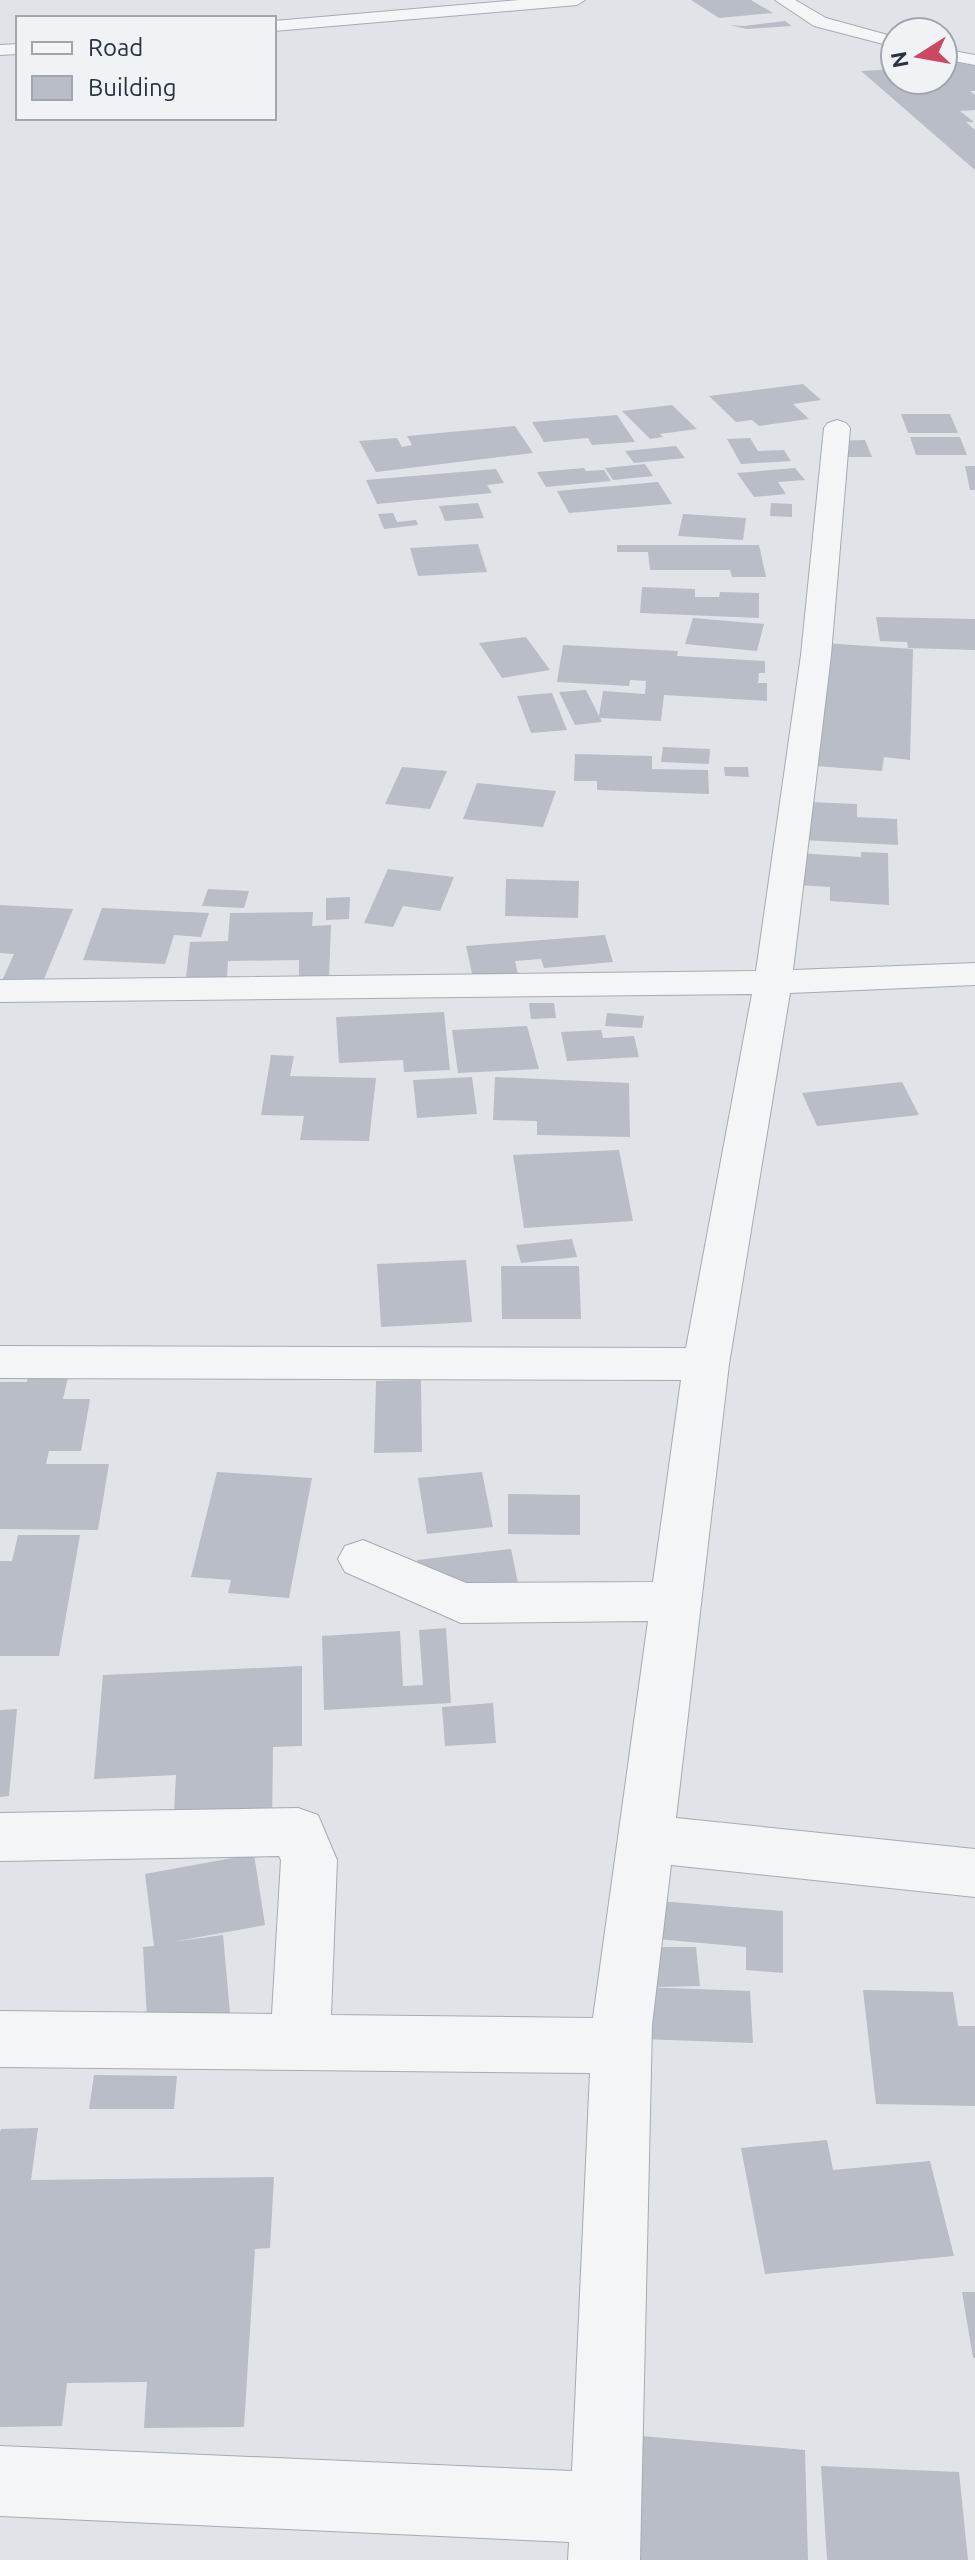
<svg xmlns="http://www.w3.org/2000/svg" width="975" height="2560" viewBox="0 0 975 2560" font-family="Ubuntu,sans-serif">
<rect width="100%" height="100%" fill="#e0e4e9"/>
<g fill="#b8bdc6">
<polygon points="691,0 751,0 773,13 719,18"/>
<polygon points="785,21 792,26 747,29 729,25 744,26"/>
<polygon points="960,63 975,66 975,91 970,91 975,95 975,110 960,111 974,122 966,122 975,130 975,170 861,71 895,69 895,80 943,80 943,64"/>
<polygon points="803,384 821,400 793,404 809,419 759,426 752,420 736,422 709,396"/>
<polygon points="672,405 697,429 660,434 663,437 650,439 622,411"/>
<polygon points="901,414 950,414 958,433 908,433"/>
<polygon points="617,415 635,442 592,445 588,438 544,442 532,422"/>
<polygon points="515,426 533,453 376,472 359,441 397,438 402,447 412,445 407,436"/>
<polygon points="910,437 960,437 967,455 916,455"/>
<polygon points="750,438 758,451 784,450 791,461 741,464 727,439"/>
<polygon points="865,440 872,457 837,457 831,441"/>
<polygon points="676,446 685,458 634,463 625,451"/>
<polygon points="645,464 653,476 613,480 605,468"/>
<polygon points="965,466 975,466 975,490 970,490"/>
<polygon points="584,468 586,471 604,470 611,481 546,487 537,472"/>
<polygon points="795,468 805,480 778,482 786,494 754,497 737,473"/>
<polygon points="496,469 504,483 487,485 492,493 377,504 366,480"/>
<polygon points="658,482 672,504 569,513 557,491"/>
<polygon points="478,503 484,518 445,521 439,506"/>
<polygon points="771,503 792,504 792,517 770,516"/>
<polygon points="393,513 397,522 416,520 418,525 384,529 378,514"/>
<polygon points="683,514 746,518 743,540 678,536"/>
<polygon points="478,544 487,572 418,576 410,548"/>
<polygon points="617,545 759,545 766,577 732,577 730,570 650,570 648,552 617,552"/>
<polygon points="642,587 695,589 695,597 719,597 720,592 759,593 759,618 640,613"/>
<polygon points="876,617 975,619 975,650 908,648 907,642 880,641"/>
<polygon points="693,618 764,624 757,651 685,644"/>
<polygon points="526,637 550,670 502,678 479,643"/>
<polygon points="824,643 913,649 910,760 884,757 882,771 816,766"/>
<polygon points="563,645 678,651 677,656 765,661 765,673 759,673 758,683 767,683 767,701 664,695 661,721 600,718 602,722 575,725 559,692 586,690 599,716 603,691 645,694 646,681 630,680 629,686 557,682"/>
<polygon points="552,693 567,730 531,733 517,696"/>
<polygon points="663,747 710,749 709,764 661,762"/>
<polygon points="575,754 652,756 652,769 708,770 709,794 597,790 597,781 574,781"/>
<polygon points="402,767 447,771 430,809 385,804"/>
<polygon points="724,767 748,767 749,777 725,776"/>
<polygon points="477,783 556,791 543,827 463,819"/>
<polygon points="809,802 857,804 857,817 897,819 898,845 782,839"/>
<polygon points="861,852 888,853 889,905 830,901 830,887 795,885 796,853 861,857"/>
<polygon points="388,869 454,877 440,911 403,906 393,927 364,923"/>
<polygon points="506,879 579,881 578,918 505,916"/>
<polygon points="208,889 249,891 244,908 202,906"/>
<polygon points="350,897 349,919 326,920 326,898"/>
<polygon points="0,905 73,909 42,984 2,981 14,954 0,953"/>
<polygon points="102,908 209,913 201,937 174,935 165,964 83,960"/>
<polygon points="313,912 312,926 331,925 329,977 299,978 299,960 228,961 227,977 186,978 190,942 228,941 230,913"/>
<polygon points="605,935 613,962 544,968 541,959 515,961 518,974 473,978 466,946"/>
<polygon points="529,1003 554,1003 556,1018 531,1019"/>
<polygon points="444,1012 450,1070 404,1072 403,1060 339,1063 336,1017"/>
<polygon points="607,1013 644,1016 642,1028 605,1026"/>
<polygon points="527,1026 539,1069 458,1073 452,1030"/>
<polygon points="601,1030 603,1038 634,1036 639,1057 567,1061 561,1032"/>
<polygon points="271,1055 294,1056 290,1076 376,1078 369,1141 300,1140 304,1116 261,1115"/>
<polygon points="472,1077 477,1114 417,1118 413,1080"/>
<polygon points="495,1077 629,1083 630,1137 537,1135 537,1121 493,1120"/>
<polygon points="902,1082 919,1115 817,1126 802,1093"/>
<polygon points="619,1150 633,1221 524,1228 513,1155"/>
<polygon points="572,1239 577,1257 521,1263 516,1245"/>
<polygon points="466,1260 472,1322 381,1327 377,1264"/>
<polygon points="501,1266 579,1266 581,1319 502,1319"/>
<polygon points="29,1373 69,1373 63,1399 90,1399 81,1451 49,1451 46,1464 109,1464 98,1530 0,1529 0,1382 27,1382"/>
<polygon points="421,1380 422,1452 374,1453 376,1381"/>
<polygon points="217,1472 312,1478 289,1598 228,1593 231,1580 191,1577"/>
<polygon points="482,1472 493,1527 427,1534 418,1478"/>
<polygon points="508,1494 580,1495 580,1535 508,1534"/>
<polygon points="18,1535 80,1535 59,1656 0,1656 0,1561 12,1561"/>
<polygon points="511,1549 519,1588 424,1599 417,1560"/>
<polygon points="446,1628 451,1703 324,1710 322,1636 400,1631 403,1686 423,1685 419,1630"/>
<polygon points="302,1666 302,1746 273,1747 272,1825 173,1830 176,1775 94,1779 103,1675"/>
<polygon points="493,1703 496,1743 445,1746 442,1707"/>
<polygon points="17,1709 9,1796 0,1797 0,1710"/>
<polygon points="254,1854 265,1925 172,1942 223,1935 231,2024 148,2036 143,1947 154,1946 145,1874"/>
<polygon points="659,1901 783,1911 783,1973 746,1970 746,1947 657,1939"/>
<polygon points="653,1947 696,1947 700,1986 657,1987"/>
<polygon points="641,1987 750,1991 753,2043 641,2039"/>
<polygon points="863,1990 953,1992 958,2026 975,2026 975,2106 876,2104"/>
<polygon points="94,2075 177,2076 174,2109 89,2109"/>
<polygon points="38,2128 31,2180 274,2177 270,2248 255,2249 244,2427 144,2428 147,2382 67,2383 62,2426 0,2427 0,2132 1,2129"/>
<polygon points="827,2140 833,2170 930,2161 954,2256 765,2274 741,2148"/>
<polygon points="962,2292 975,2292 975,2358 973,2358"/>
<polygon points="618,2434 805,2450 808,2560 613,2560"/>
<polygon points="821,2466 959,2472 968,2560 827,2560"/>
</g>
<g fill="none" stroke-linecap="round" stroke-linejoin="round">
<defs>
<g id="minor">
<polygon points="519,0 585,0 577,5 274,31 274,21"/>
<polygon points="775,0 795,0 826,18 895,37 895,47 814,26"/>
<polygon points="18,44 18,54 0,55 0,45"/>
<polygon points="943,49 975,55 975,65 943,59"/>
<polygon points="837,420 846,423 850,428 831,655 793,970 975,963 975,985 790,993 729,1364 676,1818 975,1849 975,1897 671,1865 652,2025 640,2560 568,2560 569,2542 0,2516 0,2446 572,2471 590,2073 0,2067 0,2011 272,2014 281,1860 279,1856 0,1861 0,1813 298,1808 318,1815 337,1860 331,2015 593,2018 648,1621 461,1623 345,1572 338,1559 345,1546 363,1540 466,1583 653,1582 681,1380 0,1378 0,1346 686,1348 752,994 0,1002 0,980 756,971 801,655 824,428 828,423"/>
</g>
</defs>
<use href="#minor" stroke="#a5abb3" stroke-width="2"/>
<use href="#minor" fill="#f3f5f7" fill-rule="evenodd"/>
</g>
<rect x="16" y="16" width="260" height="104" fill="#f0f3f6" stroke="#a0a6ad" stroke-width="2"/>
<rect x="32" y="42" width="40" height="12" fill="#f3f5f7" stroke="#a0a6ad" stroke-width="2"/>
<text x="88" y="56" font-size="24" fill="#293240">Road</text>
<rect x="32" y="76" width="40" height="24" fill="#b8bdc6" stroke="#a0a6ad" stroke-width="2"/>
<text x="88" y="96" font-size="24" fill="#293240">Building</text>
<g transform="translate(919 56) rotate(259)"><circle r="38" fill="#f0f3f6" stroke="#a0a6ad" stroke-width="2"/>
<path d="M0-6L14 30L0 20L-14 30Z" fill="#cb4860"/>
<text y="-12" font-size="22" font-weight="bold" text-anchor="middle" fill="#293240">N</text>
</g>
</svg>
